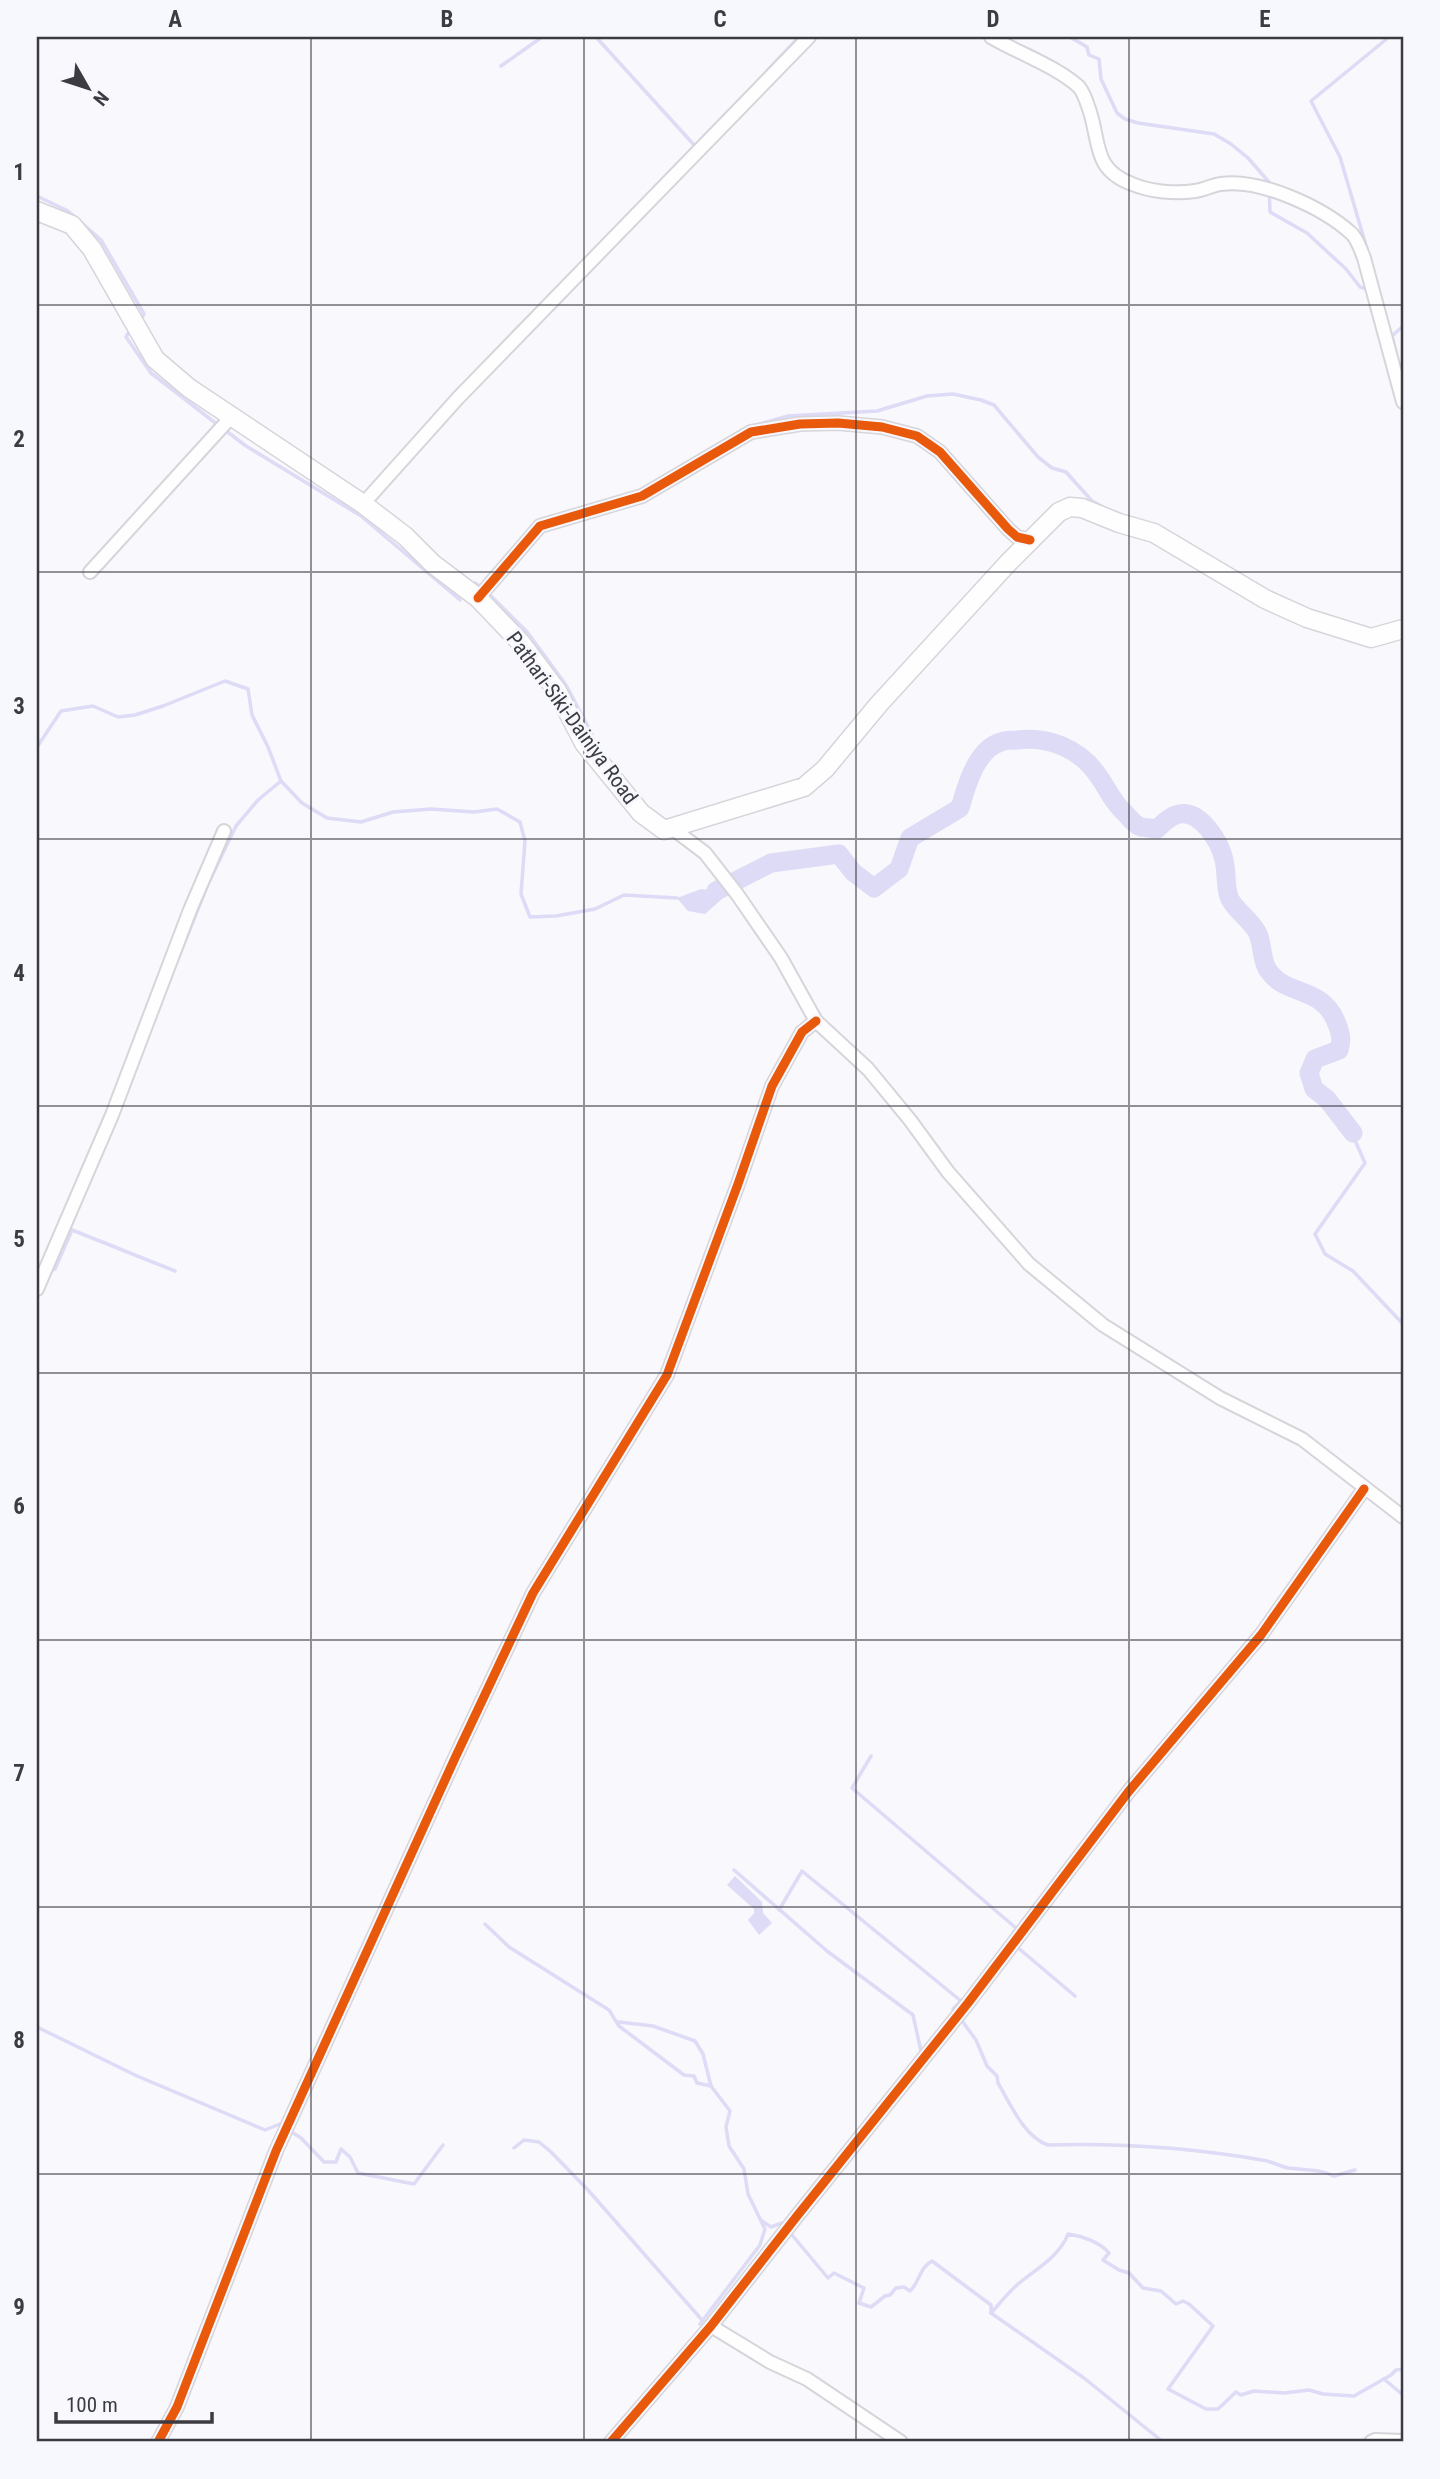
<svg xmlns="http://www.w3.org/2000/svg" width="1440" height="2479" viewBox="0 0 1440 2479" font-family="'Roboto Condensed',sans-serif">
<rect width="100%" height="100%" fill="#f8f8fd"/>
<g fill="#dddbf5">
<polygon points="701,889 716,891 723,898 705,914 688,911 677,898"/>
<polygon points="735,1876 762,1902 763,1913 772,1923 759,1935 748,1920 754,1913 754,1909 727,1885"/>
</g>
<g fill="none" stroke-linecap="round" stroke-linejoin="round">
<g stroke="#dddbf5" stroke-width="3.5">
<polyline points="596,37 695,146 696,145"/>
<polyline points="1070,37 1087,47 1089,55 1099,59 1101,79 1117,113 1125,119 1138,123 1214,134 1231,144 1248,158 1269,182 1270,212 1307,233 1346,269 1360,287 1370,290"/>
<polyline points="501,66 542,37"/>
<polyline points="767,71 799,37"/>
<polyline points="701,156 781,74"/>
<polyline points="37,196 68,211 101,240 144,314 140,320"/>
<polyline points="1367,249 1340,157 1311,101 1389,37"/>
<polyline points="1380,297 1385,316"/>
<polyline points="129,332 126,337 151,373 218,425"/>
<polyline points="1389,333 1392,336 1403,326"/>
<polyline points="1392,336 1396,352"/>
<polyline points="749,427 788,416 877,411 927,396 953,394 981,400 994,405 1038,457 1052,468 1066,472 1092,501 1103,507"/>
<polyline points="225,430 246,446 361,516 460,600"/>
<polyline points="475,583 481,587 482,586"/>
<polyline points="488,593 528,633 566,685 592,734"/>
<polyline points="37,747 61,711 93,706 118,717 135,715 163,706 225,681 248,689 252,715 268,747 281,781 302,803 327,818 361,822 393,812 431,809 474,812 497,809 520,822 525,841 521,894 530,917 556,916 595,909 624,895 677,898"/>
<polyline points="168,984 208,884 236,826 258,800 281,781"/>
<polyline points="1354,1138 1365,1163 1315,1234 1325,1254 1353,1271 1403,1324"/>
<polyline points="49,1271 55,1269 72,1230 175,1271"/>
<polyline points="871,1756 852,1788 1016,1928 1013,1934"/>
<polyline points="734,1870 827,1951 913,2015 921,2051"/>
<polyline points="779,1910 802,1871 961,2001 953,2009 955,2015"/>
<polyline points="485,1924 509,1947 609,2010 619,2026"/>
<polyline points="1016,1946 1075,1996"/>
<path d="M960 2018 976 2040 987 2066 997 2076 998 2083C1010 2103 1024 2137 1048 2145 1119 2143 1192 2148 1262 2160 1271 2161 1279 2166 1288 2168 1304 2170 1320 2169 1334 2176L1355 2170"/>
<polyline points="619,2022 653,2026 695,2041 703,2054 711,2086 730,2111 726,2127 729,2146 744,2169 748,2194 765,2229 760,2245 700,2324"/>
<polyline points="619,2026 684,2075 694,2076 697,2083 711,2086"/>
<polyline points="37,2027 137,2076 265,2130 280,2124 283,2127"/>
<polyline points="290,2131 301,2138 324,2162 336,2162 341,2149 350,2157 358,2173 414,2184 443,2145"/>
<polyline points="514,2148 524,2140 539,2142 551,2152 588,2190 702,2320"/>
<path d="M762 2221 771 2227 782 2223 828 2278 834 2273 864 2288 859 2303 871 2307 885 2296 890 2295 896 2288 904 2287 910 2291C920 2282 919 2268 932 2261L991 2305V2313L1084 2378 1163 2442"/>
<path d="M991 2313C1000 2303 1008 2293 1018 2284 1036 2269 1060 2256 1068 2234 1082 2236 1100 2242 1109 2253L1103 2260 1119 2270 1129 2273 1143 2288 1161 2291 1176 2304 1183 2301 1189 2304 1213 2326 1168 2389 1206 2409H1218L1236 2392 1241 2395 1254 2391 1284 2393 1309 2390 1323 2394 1354 2396 1391 2375 1396 2370 1403 2369"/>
<polyline points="1384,2379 1403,2395"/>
</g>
<path stroke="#dddbf5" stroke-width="19" d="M716 891 771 863 839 854 853 872 874 888 899 869 910 838 960 808C966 787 976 749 1001 742 1005 740 1012 740 1017 740 1047 736 1079 748 1097 774 1107 787 1112 802 1125 813 1129 818 1135 825 1141 827 1146 828 1152 828 1157 829 1163 823 1170 816 1179 814 1201 810 1220 842 1224 860 1227 872 1225 885 1229 897 1233 909 1252 920 1258 934 1263 945 1261 960 1268 970 1285 997 1323 985 1337 1024 1341 1034 1342 1040 1339 1050L1315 1059 1309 1073 1314 1089 1327 1099 1353 1133"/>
<defs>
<g id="street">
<path d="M991 37C1018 53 1056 66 1079 87 1083 92 1086 100 1088 106 1101 140 1091 169 1132 184 1151 192 1176 194 1195 191 1204 190 1212 185 1221 184 1260 178 1324 208 1352 234 1358 240 1361 251 1364 258L1403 402"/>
<polyline points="363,504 458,398 809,37"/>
<polyline points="90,572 232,416"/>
<polyline points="478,598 540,526 642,496 751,432 800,424 838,423 882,427 917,436 940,452 1008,529 1017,537 1030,540"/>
<polyline points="672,828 705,853 737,894 781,958 816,1021 868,1069 910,1120 948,1172 1029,1264 1103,1325 1220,1398 1302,1439 1403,1517"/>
<polyline points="37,1289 112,1115 190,910 224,831"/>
<polyline points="711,2326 770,2362 807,2379 901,2442"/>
<polyline points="158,2442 177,2407 276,2151 455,1758 533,1593 667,1375 738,1184 772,1086 802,1032 816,1021"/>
<polyline points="611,2442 711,2326 797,2216 968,2003 1129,1791 1261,1635 1364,1489"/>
<polyline points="1371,2442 1375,2440 1403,2441"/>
</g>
<polyline id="secondary" points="37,211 72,225 92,249 155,359 189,388 363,504 405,536 433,564 478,598 521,643 557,691 584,743 641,813 664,830 804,787 825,769 879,704 1008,563 1059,512 1070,507 1082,508 1119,523 1154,533 1265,599 1307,618 1371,638 1403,629"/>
</defs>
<use href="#street" stroke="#d5d5da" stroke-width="16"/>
<use href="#secondary" stroke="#d5d5da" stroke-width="21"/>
<use href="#street" stroke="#fefeff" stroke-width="12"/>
<use href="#secondary" stroke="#fefeff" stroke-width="18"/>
<defs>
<g id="cycleway">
<polyline points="478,598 540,526 642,496 751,432 800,424 838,423 882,427 917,436 940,452 1008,529 1017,537 1030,540"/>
<polyline points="158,2442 177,2407 276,2151 455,1758 533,1593 667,1375 738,1184 772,1086 802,1032 816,1021"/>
<polyline points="611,2442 711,2326 797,2216 968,2003 1129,1791 1261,1635 1364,1489"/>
</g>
</defs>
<use href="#cycleway" stroke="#f7f7fe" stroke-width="13"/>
<use href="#cycleway" stroke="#e8590c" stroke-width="9"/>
</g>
<path fill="none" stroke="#3c3b42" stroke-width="2" stroke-opacity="0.55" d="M311 37V2442M584 37V2442M856 37V2442M1129 37V2442M37 305H1403M37 572H1403M37 839H1403M37 1106H1403M37 1373H1403M37 1640H1403M37 1907H1403M37 2174H1403"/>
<g text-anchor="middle" stroke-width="6" stroke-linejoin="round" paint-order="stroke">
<g font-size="21" fill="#3c3b42" stroke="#f7f7fe">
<text transform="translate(572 718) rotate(54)" y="7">Pathari-Siki-Dainiya Road</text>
</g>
</g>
<rect width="1440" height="2479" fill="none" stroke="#f7f7fe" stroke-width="77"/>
<g transform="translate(88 88) rotate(129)" stroke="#f7f7fe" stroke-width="5" paint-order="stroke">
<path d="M0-5L12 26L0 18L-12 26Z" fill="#3c3b42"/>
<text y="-10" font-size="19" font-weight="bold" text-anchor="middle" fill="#3c3b42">N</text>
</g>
<path d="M56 2412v10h156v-10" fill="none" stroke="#3c3b42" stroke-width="3.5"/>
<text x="66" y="2412" font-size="21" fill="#3c3b42" stroke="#f7f7fe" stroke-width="5" paint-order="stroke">100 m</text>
<rect x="38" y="38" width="1364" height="2402" fill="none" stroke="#3c3b42" stroke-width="2.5"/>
<g font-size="23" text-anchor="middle" font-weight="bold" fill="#3c3b42">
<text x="175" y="27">A</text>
<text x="447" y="27">B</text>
<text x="720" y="27">C</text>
<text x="993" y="27">D</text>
<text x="1265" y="27">E</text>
<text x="19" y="180">1</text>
<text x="19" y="447">2</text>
<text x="19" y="714">3</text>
<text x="19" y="981">4</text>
<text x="19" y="1247">5</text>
<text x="19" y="1514">6</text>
<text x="19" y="1781">7</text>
<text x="19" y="2048">8</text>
<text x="19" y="2315">9</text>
</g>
</svg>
